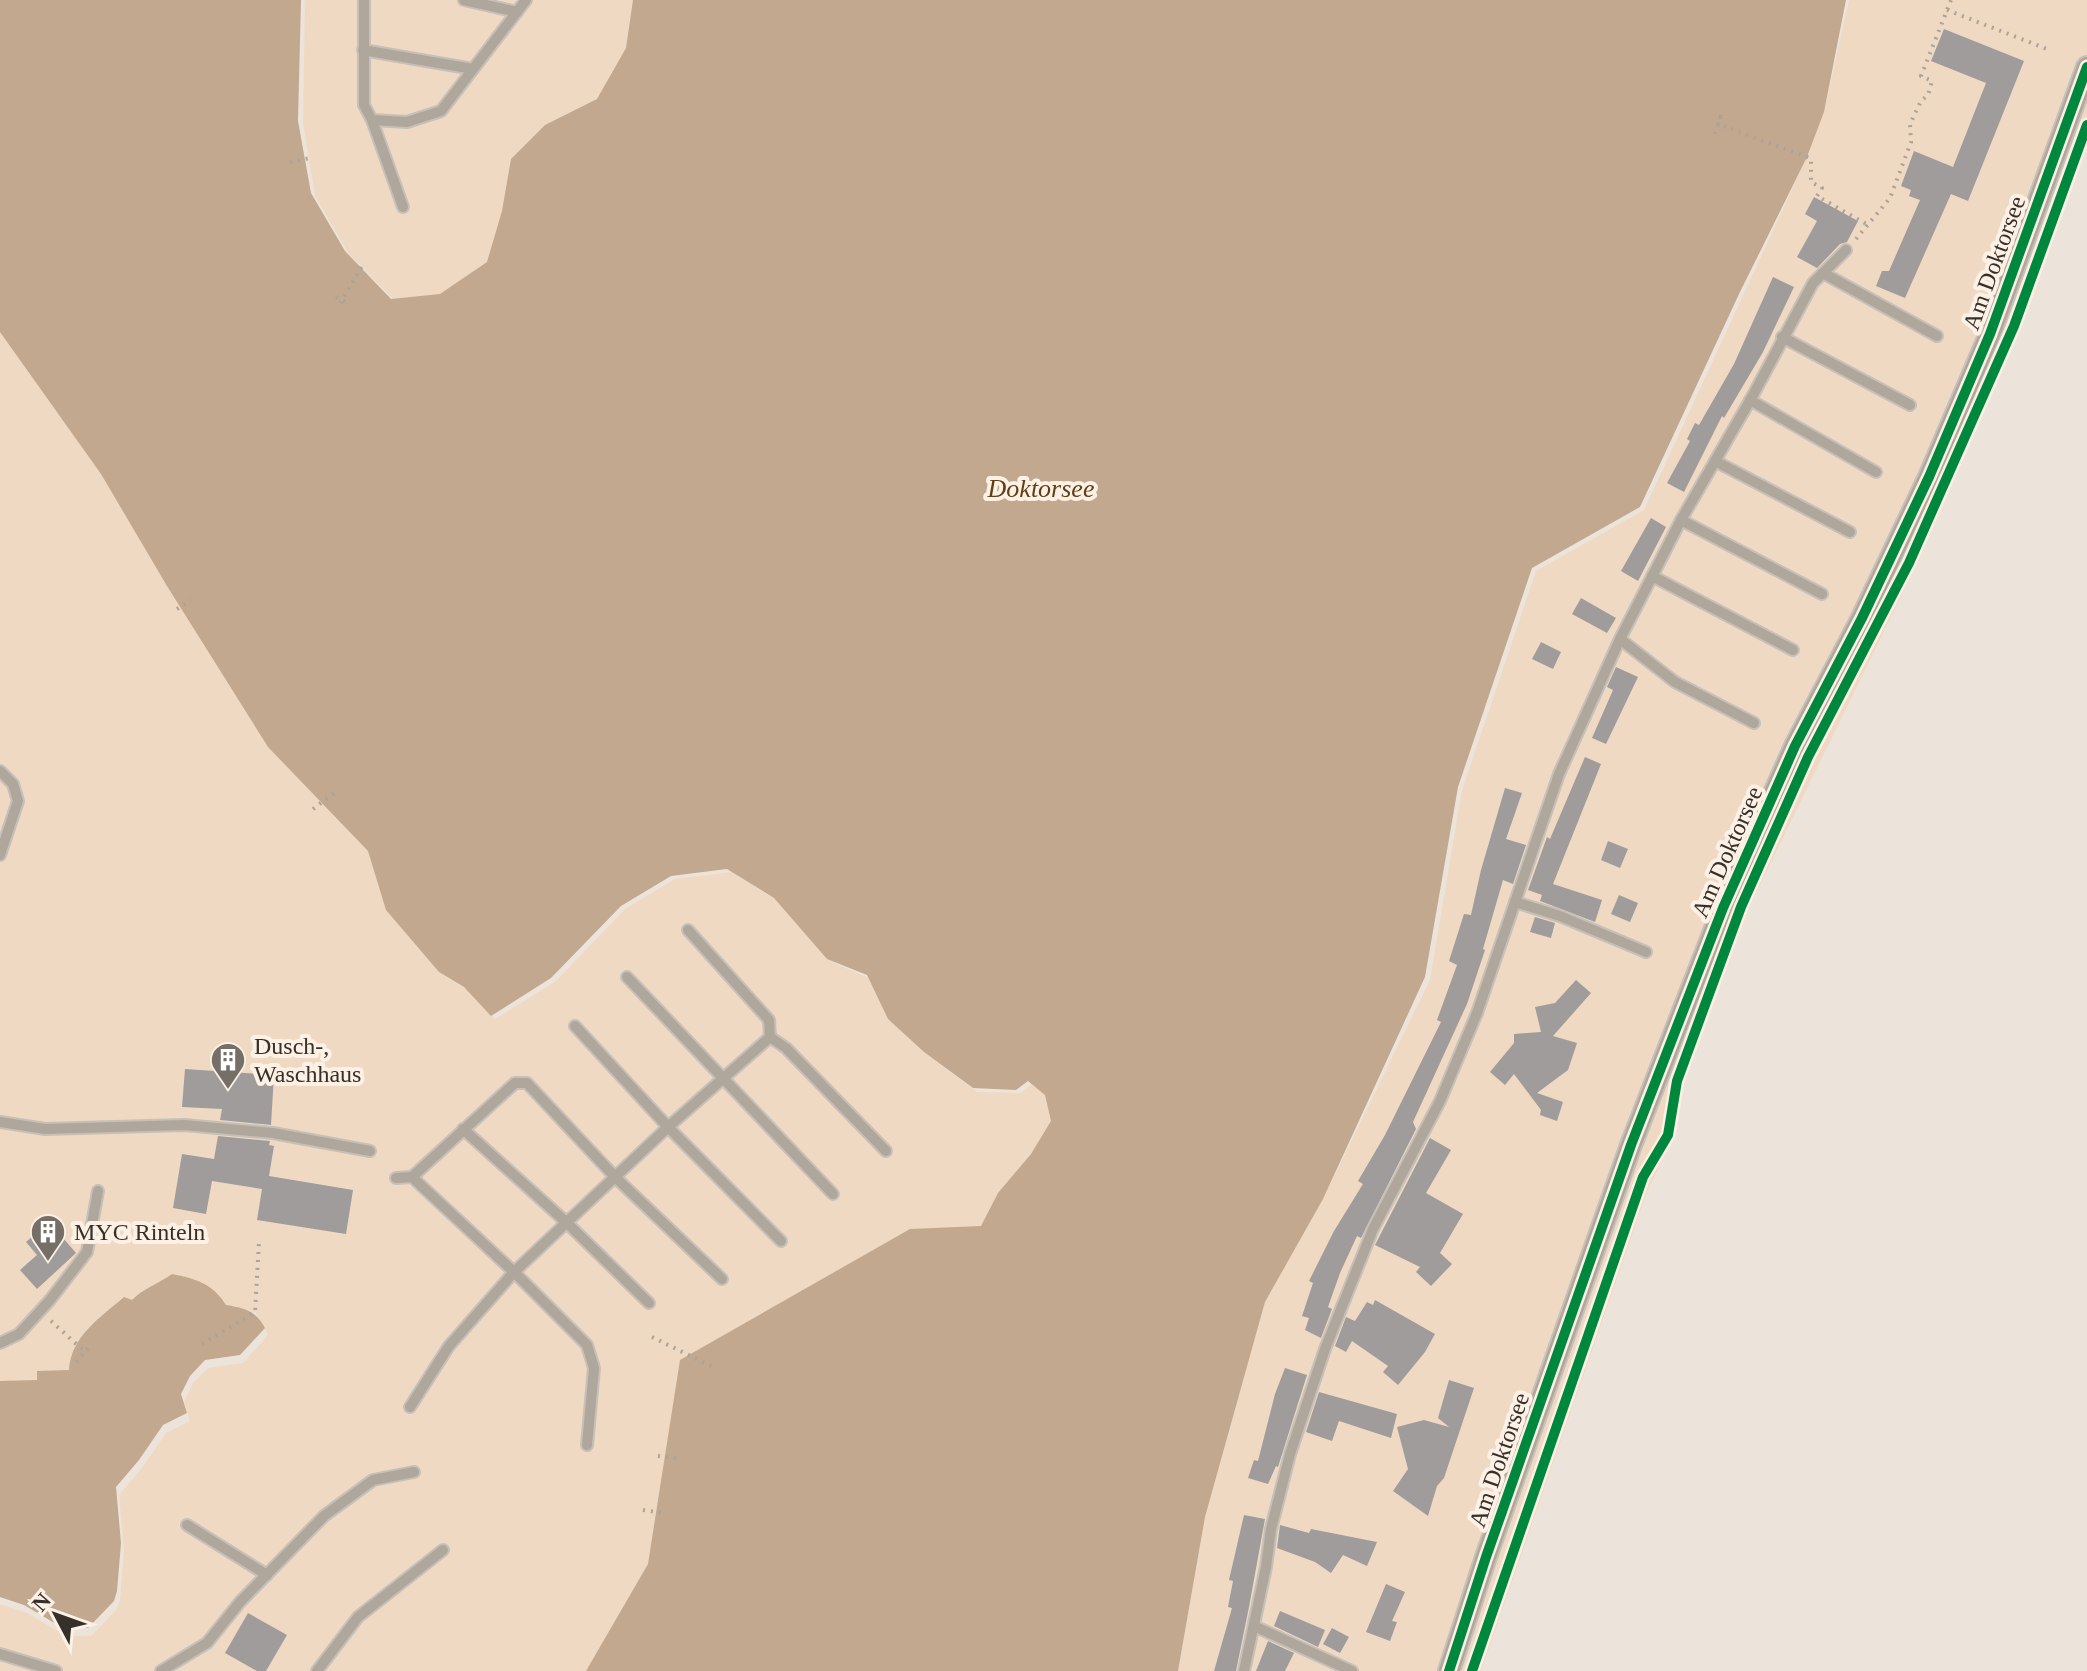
<svg xmlns="http://www.w3.org/2000/svg" width="2087" height="1671" viewBox="0 0 2087 1671" font-family="'Times New Roman',serif">
<rect width="100%" height="100%" fill="#ece4db"/>
<g fill="#efd9c3">
<polygon points="305,0 638,0 630,51 491,264 444,297 395,301 349,254 315,196 303,124"/>
<polygon points="1849,0 2087,0 2087,140 2020,328 1917,564 1750,905 1685,1078 1674,1136 1648,1189 1481,1671 1178,1671 1205,1517 1265,1302 1323,1199 1430,980 1462,790 1536,571 1644,510 1807,157 1824,112"/>
<polygon points="0,330 372,854 390,913 443,975 468,990 495,1019 556,981 625,909 675,879 732,872 778,901 832,962 871,979 892,1022 928,1055 977,1092 1020,1093 1032,1084 1050,1098 1056,1123 985,1228 652,1567 588,1671 0,1671 0,1604 27,1613 66,1636 91,1636 117,1609 120,1599 124,1551 119,1495 142,1468 166,1433 190,1421 184,1402 193,1383 208,1368 243,1363 268,1335 255,1312 72,1378 0,1389"/>
</g>
<g fill="#c1a88f">
<polygon points="0,0 301,0 298,121 311,193 345,251 391,299 440,294 487,262 502,211 511,159 545,125 597,99 626,48 633,0 1846,0 1824,112 1807,157 1739,294 1640,507 1532,568 1458,787 1425,977 1323,1199 1265,1302 1205,1517 1178,1671 586,1671 648,1564 680,1360 910,1229 981,1226 998,1193 1031,1154 1051,1121 1045,1095 1028,1081 1016,1090 973,1088 924,1052 888,1019 867,975 827,959 774,898 727,869 671,876 621,906 551,978 491,1016 464,987 439,972 386,910 368,851 268,747 167,586 101,474 0,332"/>
<path d="M172 1274C196 1279 212 1283 226 1305 245 1308 256 1311 265 1328L240 1355 205 1360 190 1376 181 1394 187 1413 163 1425 139 1460 116 1487 121 1543 117 1591 114 1601 88 1628H63L24 1605 0 1597V1381L37 1380V1371L69 1370C71 1336 100 1318 124 1297L132 1300C144 1288 158 1284 172 1274Z"/>
</g>
<g fill="#9f9c9b">
<polygon points="1944,29 2024,61 1968,201 1951,194 1905,298 1876,286 1882,271 1889,271 1920,200 1909,196 1911,190 1901,186 1914,151 1953,167 1986,83 1931,61"/>
<polygon points="1814,197 1858,221 1847,242 1840,244 1817,268 1797,257 1817,221 1805,214"/>
<polygon points="1773,277 1794,287 1763,352 1724,418 1722,416 1684,492 1667,483 1690,441 1687,439 1695,423 1699,425 1734,364"/>
<polygon points="1651,518 1666,527 1638,581 1621,571"/>
<polygon points="1581,598 1616,618 1607,633 1572,614"/>
<polygon points="1541,642 1561,652 1553,669 1532,659"/>
<polygon points="1616,667 1638,677 1606,744 1592,738 1613,690 1607,687"/>
<polygon points="1585,757 1601,764 1553,884 1602,900 1595,922 1540,901 1542,895 1528,890 1547,837 1550,839"/>
<polygon points="1505,788 1522,793 1506,839 1526,845 1513,884 1503,880 1483,949 1485,950 1467,1004 1413,1122 1416,1129 1361,1238 1357,1236 1340,1273 1328,1307 1332,1309 1321,1338 1305,1330 1309,1318 1302,1316 1313,1283 1309,1281 1334,1231 1363,1184 1358,1181 1385,1135 1441,1022 1437,1020 1457,965 1449,961 1464,914 1471,915 1481,870"/>
<polygon points="1608,841 1628,849 1620,868 1601,860"/>
<polygon points="1619,895 1638,903 1630,922 1611,914"/>
<polygon points="1535,917 1555,923 1551,938 1530,932"/>
<polygon points="1576,980 1591,993 1553,1036 1577,1043 1568,1070 1537,1093 1563,1102 1557,1121 1540,1115 1541,1110 1514,1074 1505,1085 1490,1072 1514,1043 1514,1034 1541,1032 1535,1007 1555,1003"/>
<polygon points="185,1069 274,1075 271,1125 220,1120 222,1109 182,1107"/>
<polygon points="218,1136 270,1141 269,1145 274,1146 269,1176 353,1190 346,1234 257,1220 262,1189 212,1181 206,1214 173,1208 182,1154 214,1159"/>
<polygon points="1430,1138 1451,1150 1426,1193 1463,1214 1440,1253 1452,1264 1431,1286 1416,1272 1420,1267 1375,1245"/>
<polygon points="49,1222 76,1253 37,1289 20,1270 37,1255 26,1242"/>
<polygon points="1375,1300 1435,1334 1425,1352 1398,1385 1383,1372 1388,1366 1352,1341 1346,1352 1335,1346 1346,1317 1355,1321 1367,1302 1373,1305"/>
<polygon points="1285,1368 1307,1375 1278,1467 1276,1466 1268,1484 1248,1478 1254,1460 1258,1461 1275,1394"/>
<polygon points="1449,1380 1474,1388 1444,1478 1437,1486 1428,1516 1393,1491 1408,1469 1397,1427 1424,1420 1449,1427 1438,1418"/>
<polygon points="1319,1392 1397,1414 1391,1438 1339,1421 1332,1441 1306,1432"/>
<polygon points="1244,1515 1265,1519 1249,1607 1236,1671 1214,1671 1232,1608 1228,1607 1233,1581 1229,1580"/>
<polygon points="1280,1525 1309,1533 1311,1529 1377,1542 1367,1566 1343,1555 1331,1573 1315,1562 1277,1548"/>
<polygon points="1386,1584 1405,1592 1392,1621 1397,1622 1390,1641 1366,1632"/>
<polygon points="1280,1611 1325,1630 1318,1647 1274,1626"/>
<polygon points="248,1613 287,1635 266,1671 257,1671 225,1653"/>
<polygon points="1332,1628 1349,1637 1340,1653 1323,1644"/>
<polygon points="1268,1641 1294,1653 1285,1671 1256,1671"/>
</g>
<g fill="none" stroke-linecap="round" stroke-linejoin="round">
<defs>
<g id="lane">
<polyline points="364,0 364,105 372,120 407,122 441,111 526,0"/>
<polyline points="464,0 517,12"/>
<polyline points="363,50 473,69"/>
<polyline points="372,120 403,207"/>
<polyline points="1823,273 1937,336"/>
<polyline points="1782,337 1910,405"/>
<polyline points="1750,400 1876,472"/>
<polyline points="1715,461 1850,532"/>
<polyline points="1681,520 1822,594"/>
<polyline points="1652,576 1793,650"/>
<polyline points="1620,639 1675,682 1754,723"/>
<polyline points="0,771 13,784 18,801 0,855"/>
<polyline points="1515,902 1560,916 1646,952"/>
<polyline points="688,930 769,1020 770,1037 786,1048 886,1151"/>
<polyline points="627,977 833,1194"/>
<polyline points="575,1026 668,1127 781,1241"/>
<polyline points="0,1122 45,1129 184,1125 273,1133 370,1151"/>
<polyline points="463,1129 566,1222 649,1303"/>
<polyline points="412,1177 515,1083 527,1083 615,1177 722,1279"/>
<polyline points="396,1178 412,1177 514,1272 587,1345 594,1368 587,1445"/>
<polyline points="0,1343 19,1334 50,1300 87,1252 98,1191"/>
<polyline points="410,1407 449,1346 514,1272 668,1127 770,1037"/>
<polyline points="187,1525 267,1575"/>
<polyline points="1254,1626 1352,1671"/>
<polyline points="0,1654 56,1671"/>
<polyline points="161,1671 207,1643 240,1602 324,1516 373,1480 414,1472"/>
<polyline points="317,1671 358,1617 443,1550"/>
<polyline points="1244,1671 1266,1567 1271,1529 1290,1454 1325,1349 1373,1229 1440,1101 1477,1013 1559,774 1620,639 1681,520 1752,397 1813,283 1846,250"/>
</g>
<polyline id="street" points="1449,1671 1486,1557 1631,1145 1723,908 1795,746 1862,618 1929,477 1990,334 2087,67"/>
</defs>
<use href="#lane" stroke="#c6c0b9" stroke-width="14"/>
<use href="#street" stroke="#c6c0b9" stroke-width="24"/>
<g stroke="#aba39b" stroke-width="4" stroke-dasharray="2 6" stroke-linecap="butt">
<polyline points="1947,10 2047,49"/>
<polyline points="1715,134 1722,113 1718,124 1807,157 1811,159 1811,182 1822,188 1817,196 1868,225"/>
<polyline points="290,162 310,158"/>
<polyline points="1856,239 1890,198 1911,142 1910,124 1921,101 1928,95 1932,81 1921,76 1951,0"/>
<polyline points="336,297 347,303"/>
<polyline points="340,303 362,266"/>
<polyline points="177,609 191,600"/>
<polyline points="313,809 334,793"/>
<polyline points="51,1321 85,1352"/>
<polyline points="652,1337 715,1368"/>
<polyline points="202,1344 255,1312 259,1242"/>
<polyline points="76,1362 92,1344"/>
<polyline points="658,1456 681,1459"/>
<polyline points="643,1510 664,1513"/>
</g>
<use href="#lane" stroke="#b0a79c" stroke-width="10"/>
<use href="#street" stroke="#b0a79c" stroke-width="20"/>
<defs>
<g id="cycleway">
<polyline points="1449,1671 1486,1557 1631,1145 1723,908 1795,746 1862,618 1929,477 1990,334 2087,67"/>
<polyline points="1472,1671 1643,1177 1668,1135 1677,1081 1741,907 1808,757 1909,563 2014,326 2087,125"/>
</g>
</defs>
<use href="#cycleway" stroke="#fdf1e6" stroke-width="15"/>
<use href="#cycleway" stroke="#00873e" stroke-width="10"/>
</g>
<defs>
<symbol id="building-pin" viewBox="-11 -11 22 30"><path d="M0 17L-7.5 6A9.5 9.5 0 1 1 7.5 6Z" fill="#756f68" stroke="#fdf1e6"/><path d="M-4-6H4V6H1V3H-1V6H-4ZM-2.5-4.3h1.7v1.8h-1.7ZM.8-4.3h1.7v1.8H.8ZM-2.5-1h1.7V.8h-1.7ZM.8-1h1.7V.8H.8Z" fill="#fff"/></symbol>
</defs>
<g fill-rule="evenodd">
<use href="#building-pin" x="208" y="1040" width="40" height="54"/>
<use href="#building-pin" x="28" y="1212" width="40" height="54"/>
</g>
<g text-anchor="middle" stroke-width="8" stroke-linejoin="round" paint-order="stroke">
<g font-size="24" fill="#35302a" stroke="#fdf1e6">
<text transform="translate(1994 263) rotate(-70)" y="8">Am Doktorsee</text>
<text transform="translate(1727 852) rotate(-66)" y="8">Am Doktorsee</text>
<text transform="translate(1499 1460) rotate(-71)" y="8">Am Doktorsee</text>
</g>
<g font-size="24" fill="#35302a" stroke="#fdf1e6" text-anchor="start">
<text x="254" y="1054">Dusch-,<tspan x="254" dy="28">Waschhaus</tspan></text>
<text x="74" y="1240">MYC Rinteln</text>
</g>
<g font-size="26" font-style="italic" fill="#603e16" stroke="#fdf1e6">
<text x="1041" y="497">Doktorsee</text>
</g>
</g>
<g transform="translate(56 1615) rotate(311)" stroke="#fdf1e6" stroke-width="6" paint-order="stroke">
<path d="M0-6L14 30L0 20L-14 30Z" fill="#35302a"/>
<text y="-12" font-size="22" font-weight="bold" text-anchor="middle" fill="#35302a">N</text>
</g>
</svg>
